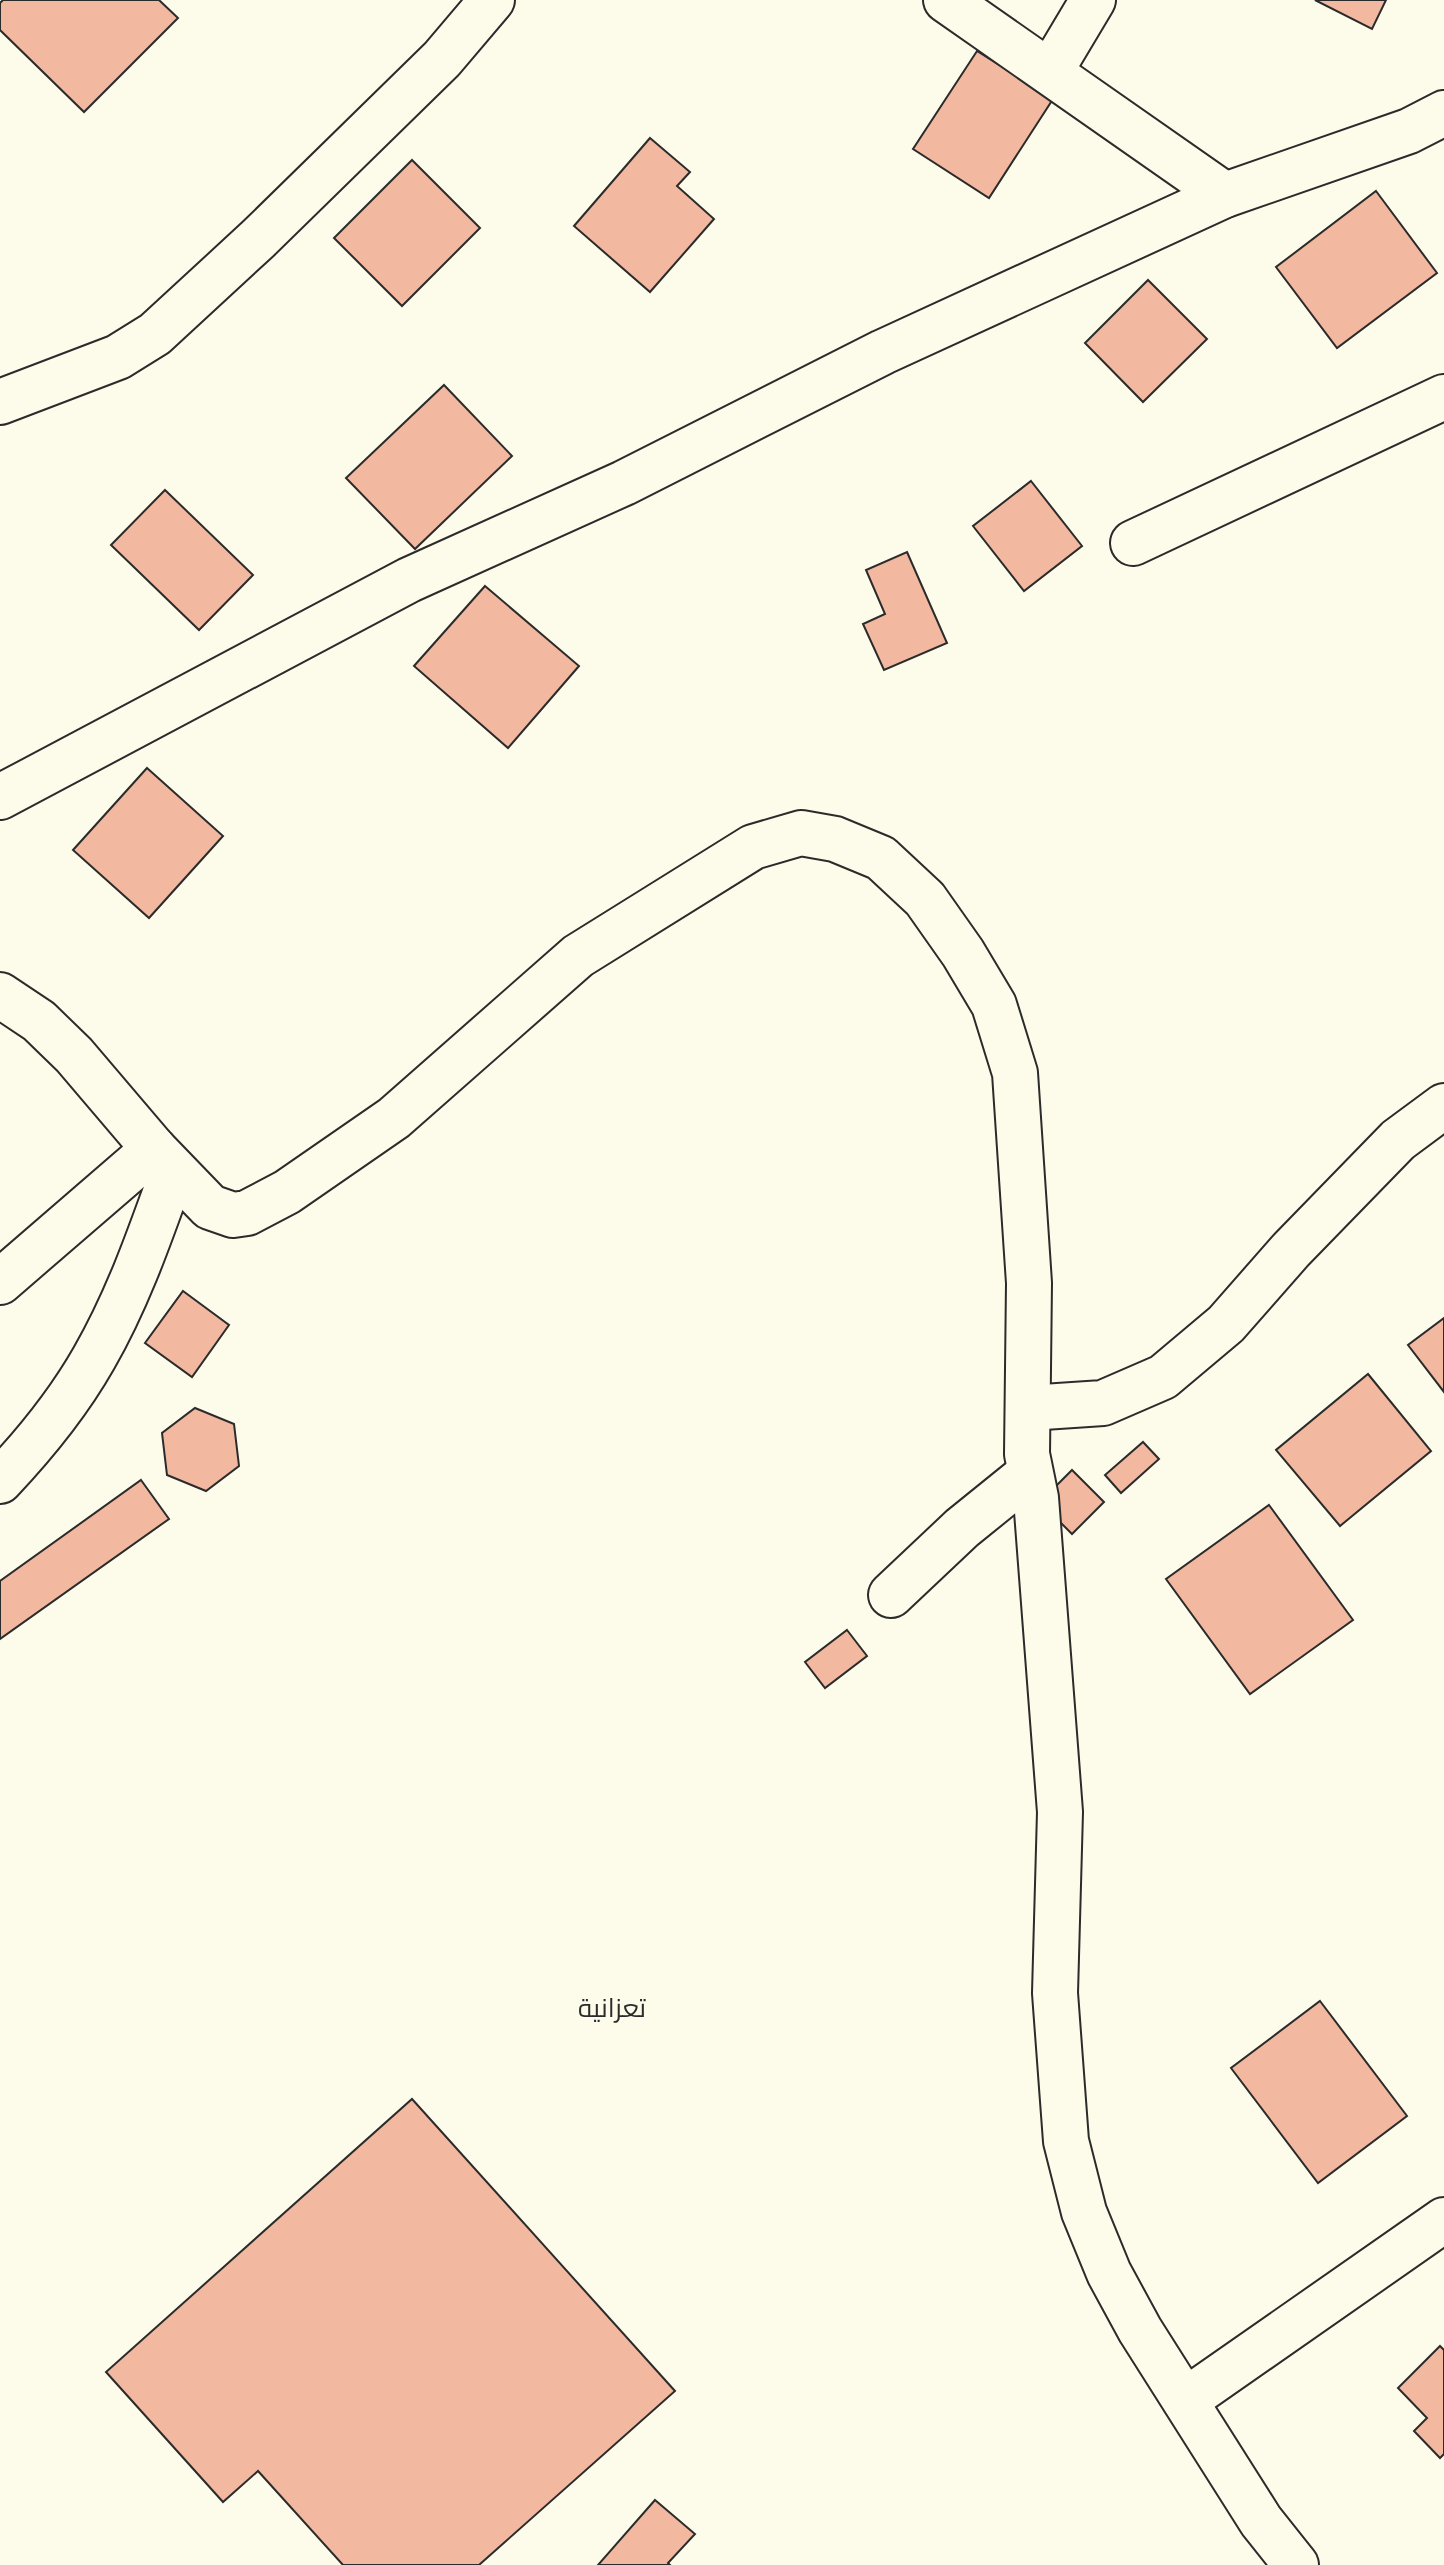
<svg xmlns="http://www.w3.org/2000/svg" width="1444" height="2565" viewBox="0 0 1444 2565" font-family="Lato,Cairo,sans-serif">
<rect width="100%" height="100%" fill="#fdfbea"/>
<g fill="#f2b8a0" stroke="#2b2b2b" stroke-width="2">
<polygon points="3,0 159,0 178,18 84,112 0,30 0,3"/>
<polygon points="1315,0 1386,0 1372,29"/>
<polygon points="977,51 1053,99 989,198 913,149"/>
<polygon points="650,138 690,172 677,186 714,219 650,292 574,226"/>
<polygon points="412,160 480,228 402,306 334,238"/>
<polygon points="1376,191 1437,273 1337,348 1276,267"/>
<polygon points="1148,280 1207,339 1143,402 1085,343"/>
<polygon points="444,385 512,456 415,549 346,478"/>
<polygon points="1031,481 1082,546 1024,591 973,526"/>
<polygon points="165,490 253,575 199,630 111,545"/>
<polygon points="907,552 947,643 884,670 863,624 885,614 866,570"/>
<polygon points="485,586 579,666 508,748 414,666"/>
<polygon points="147,768 223,836 149,918 73,850"/>
<polygon points="183,1291 229,1325 192,1377 145,1343"/>
<polygon points="1444,1318 1444,1392 1408,1345"/>
<polygon points="1368,1374 1431,1451 1340,1526 1276,1450"/>
<polygon points="195,1408 234,1424 239,1466 206,1491 167,1475 162,1433"/>
<polygon points="1143,1442 1159,1459 1121,1493 1105,1475"/>
<polygon points="1072,1470 1104,1502 1072,1534 1040,1502"/>
<polygon points="141,1480 169,1519 0,1639 0,1581"/>
<polygon points="1269,1505 1353,1620 1250,1694 1166,1579"/>
<polygon points="847,1630 867,1656 825,1688 805,1662"/>
<polygon points="1320,2001 1407,2116 1318,2183 1231,2068"/>
<polygon points="412,2099 675,2391 479,2565 343,2565 258,2471 223,2502 106,2372"/>
<polygon points="1440,2346 1444,2350 1444,2454 1440,2458 1414,2431 1427,2418 1398,2388"/>
<polygon points="655,2500 695,2534 668,2563 670,2565 598,2565"/>
</g>
<g fill="none" stroke-linecap="round" stroke-linejoin="round">
<defs>
<g id="minor">
<polyline points="946,0 1225,195"/>
<polyline points="1050,72 1093,0"/>
<polyline points="0,402 118,357 155,334 258,239 442,59 492,0"/>
<polyline points="1133,543 1444,397"/>
<polyline points="0,797 409,580 624,483 883,352 1225,195 1409,131 1444,113"/>
<polyline points="0,995 39,1021 74,1055 154,1149 210,1207 233,1215 247,1213 287,1192 394,1118 578,956 753,847 801,833 835,839 881,858 925,899 963,953 994,1005 1015,1073 1029,1283 1027,1454 1036,1498 1060,1812 1055,1993 1066,2141 1084,2212 1109,2273 1140,2330 1261,2521 1296,2565"/>
<polyline points="0,1282 154,1149"/>
<polyline points="1028,1408 1103,1403 1163,1377 1226,1324 1291,1250 1398,1140 1444,1106"/>
<path d="M0 1481C35 1444 69 1402 94 1358 128 1299 150 1235 173 1171"/>
<polyline points="891,1595 962,1528 1030,1473"/>
<polyline points="1186,2400 1444,2220"/>
</g>
</defs>
<use href="#minor" stroke="#2b2b2b" stroke-width="48"/>
<use href="#minor" stroke="#fdfbea" stroke-width="44"/>
</g>
<g text-anchor="middle" stroke-width="6" stroke-linejoin="round" paint-order="stroke">
<g font-size="26" fill="#2b2b2b" stroke="#fdfbea">
<text x="612" y="2017">تعزانية</text>
</g>
</g>
</svg>
